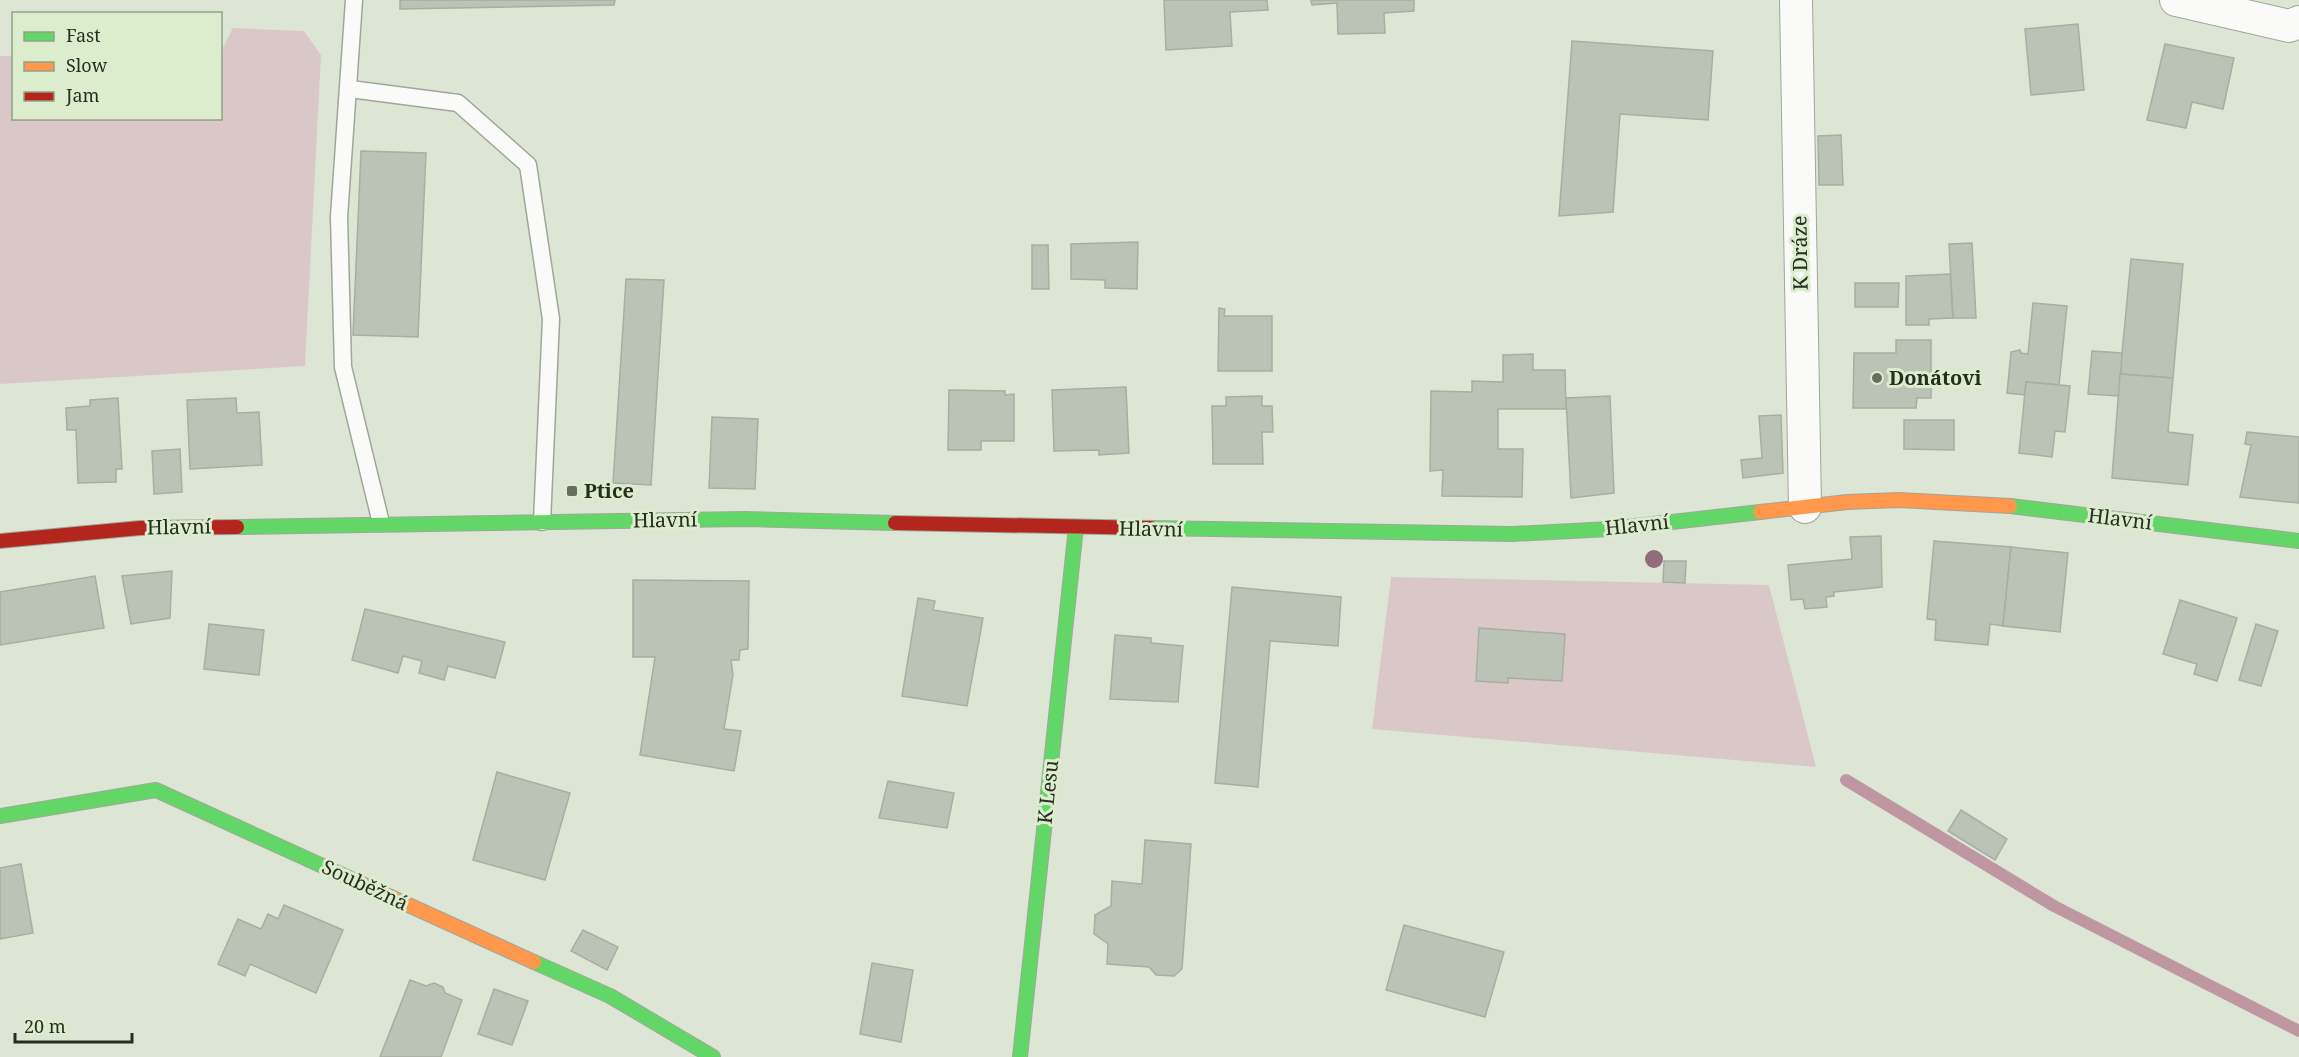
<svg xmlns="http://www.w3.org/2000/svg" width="2299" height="1057" viewBox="0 0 2299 1057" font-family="'Noto Serif',serif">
<rect width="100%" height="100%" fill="#dde6d5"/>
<g fill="#dac8c9">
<polygon points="233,28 304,31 321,55 305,366 0,384 0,56 13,56 14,118 220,118 221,51"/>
<polygon points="1391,577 1769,585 1816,767 1372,729"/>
</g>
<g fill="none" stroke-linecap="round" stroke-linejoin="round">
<polyline stroke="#be97a3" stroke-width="12" points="1846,780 2054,906 2299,1031"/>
</g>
<g fill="#bbc3b6" stroke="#a8aea1" stroke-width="1.5">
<polygon points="400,0 615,0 614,5 400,9"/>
<polygon points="1164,0 1267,0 1268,10 1230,12 1232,46 1166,50"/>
<polygon points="1311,0 1414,0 1414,11 1384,13 1385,33 1338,34 1337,3 1312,5"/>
<polygon points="2078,24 2084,90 2031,95 2025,29"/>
<polygon points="1572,41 1713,51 1708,120 1620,114 1613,212 1559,216"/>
<polygon points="2165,44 2234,58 2223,109 2192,102 2186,128 2147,120"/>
<polygon points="1841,135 1843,185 1819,185 1818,136"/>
<polygon points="361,151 426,153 418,337 353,335"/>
<polygon points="1138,242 1137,289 1105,288 1105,280 1071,279 1071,244"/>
<polygon points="1972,243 1976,318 1953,318 1949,244"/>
<polygon points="1032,245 1048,245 1049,289 1032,289"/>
<polygon points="2131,259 2183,264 2173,378 2120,374"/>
<polygon points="1950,274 1953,318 1929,319 1929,325 1906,325 1906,276"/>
<polygon points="626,279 664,280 651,485 613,483"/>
<polygon points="1855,283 1899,283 1898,307 1855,307"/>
<polygon points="2033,303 2067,306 2059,385 2026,382 2025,395 2007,393 2011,352 2020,350 2021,353 2028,354"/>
<polygon points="1219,308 1225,309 1224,316 1272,316 1272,371 1218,371"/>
<polygon points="1896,340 1931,340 1931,398 1917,398 1916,408 1853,408 1854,353 1896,353"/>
<polygon points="2092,351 2122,353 2119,396 2088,394"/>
<polygon points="1533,354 1533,370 1565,370 1566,409 1498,409 1498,449 1523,449 1522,497 1442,496 1443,470 1430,471 1431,391 1472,392 1472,381 1503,382 1503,355"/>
<polygon points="2120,374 2173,378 2168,432 2193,435 2188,485 2112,478"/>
<polygon points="2026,382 2070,386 2065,432 2055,431 2052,457 2019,453"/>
<polygon points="1126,387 1129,453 1099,455 1099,450 1054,451 1052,390"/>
<polygon points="949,390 1005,391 1005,395 1014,394 1014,441 981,441 981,450 948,450"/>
<polygon points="1262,396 1262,406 1272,406 1273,432 1262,432 1263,464 1213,464 1212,406 1226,406 1226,397"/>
<polygon points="1610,396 1614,493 1571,498 1566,398"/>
<polygon points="118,398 122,469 116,469 116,482 78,483 76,430 67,430 66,408 90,406 90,400"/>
<polygon points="236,398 237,413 259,412 262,465 190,469 187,400"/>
<polygon points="1781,415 1783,473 1743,478 1741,460 1762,458 1759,416"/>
<polygon points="712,417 758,419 755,489 709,488"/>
<polygon points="1904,420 1954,420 1954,450 1904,449"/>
<polygon points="2247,432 2299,437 2299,503 2240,497 2251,445 2245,444"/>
<polygon points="180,449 182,492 154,494 152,451"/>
<polygon points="1881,536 1882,587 1834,592 1834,596 1826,597 1827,607 1805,609 1803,599 1791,600 1788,565 1852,559 1850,537"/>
<polygon points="1934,541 2011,547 2003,626 1990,624 1988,645 1935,640 1936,620 1927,619"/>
<polygon points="2011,547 2068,553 2060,632 2003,626"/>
<polygon points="1664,561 1686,561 1685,583 1663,582"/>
<polygon points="172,571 170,618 131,624 122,576"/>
<polygon points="95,576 104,628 0,645 0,592"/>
<polygon points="633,580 749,581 748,649 740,650 739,660 731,660 733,675 724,729 741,731 734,771 640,755 655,657 633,657"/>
<polygon points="1232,587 1341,597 1338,646 1270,641 1258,787 1215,783"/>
<polygon points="918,598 935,601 933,610 983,618 967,706 902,696"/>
<polygon points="2180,600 2237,618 2217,681 2194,674 2197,664 2163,654"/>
<polygon points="365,609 505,642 495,678 448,666 444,680 419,673 422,661 403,656 398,673 352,660"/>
<polygon points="209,624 264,630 259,675 204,669"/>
<polygon points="2256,624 2278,631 2261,686 2239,680"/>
<polygon points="1479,628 1565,634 1562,681 1508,678 1508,683 1476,681"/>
<polygon points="1115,635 1151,638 1151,643 1183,646 1178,702 1110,699"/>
<polygon points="497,772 570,793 545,880 473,860"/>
<polygon points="888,781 954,793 947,828 879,818"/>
<polygon points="1961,810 2007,839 1995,860 1948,831"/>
<polygon points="1145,840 1191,844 1182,969 1174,976 1156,975 1149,967 1107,964 1108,944 1094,934 1095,915 1111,906 1112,881 1142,884"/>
<polygon points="21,864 33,933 0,939 0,868"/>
<polygon points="284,905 343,930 316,993 250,964 245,976 218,964 238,919 261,929 268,914 278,919"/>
<polygon points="1404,925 1504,952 1485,1017 1386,990"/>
<polygon points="583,930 618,947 607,970 571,951"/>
<polygon points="872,963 913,970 901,1042 860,1034"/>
<polygon points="410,980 426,986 434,983 443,987 445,993 462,1000 441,1057 380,1057"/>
<polygon points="494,989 528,1001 512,1045 478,1034"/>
</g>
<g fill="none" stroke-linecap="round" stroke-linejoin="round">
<defs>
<g id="lane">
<polyline points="354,0 339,217 343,367 381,523"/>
<polyline points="350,89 458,103 528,165 551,319 542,522"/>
</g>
<g id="street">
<polyline points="1796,0 1805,507"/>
<polyline points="2176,0 2289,26 2299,22"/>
</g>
<g id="fast">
<polyline points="2010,506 2299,541"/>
<polyline points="237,527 745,519 895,523"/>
<polyline points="1151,528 1512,534 1610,529 1760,512"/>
<polyline points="0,816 156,790 360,883"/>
<polyline points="534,962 610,996 713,1057"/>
<polyline points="1020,1057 1076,527"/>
</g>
<g id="slow">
<polyline points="1760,512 1847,502 1899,500 2010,506"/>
<polyline points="360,883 534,962"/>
</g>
<g id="jam">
<polyline points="895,523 1151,528"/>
<polyline points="0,541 140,528 237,527"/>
</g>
</defs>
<use href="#lane" stroke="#9fa79a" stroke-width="19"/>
<use href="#street" stroke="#9fa79a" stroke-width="34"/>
<use href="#fast" stroke="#9fa79a" stroke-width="16"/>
<use href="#slow" stroke="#9fa79a" stroke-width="16"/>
<use href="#jam" stroke="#9fa79a" stroke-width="16"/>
<use href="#lane" stroke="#fafbf9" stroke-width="16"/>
<use href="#street" stroke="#fafbf9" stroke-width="32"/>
<use href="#fast" stroke="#63d668" stroke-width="14"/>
<use href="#slow" stroke="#ff974d" stroke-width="14"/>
<use href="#jam" stroke="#b3261e" stroke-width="14"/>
</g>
<circle fill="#926c7b" cx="1654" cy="559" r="9"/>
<g fill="#666e60" stroke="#dcedce" stroke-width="2">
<circle cx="1877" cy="378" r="6"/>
<rect x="566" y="485" width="12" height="12" rx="3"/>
</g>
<g text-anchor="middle" stroke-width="6" stroke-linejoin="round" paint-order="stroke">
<g font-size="20" fill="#262d21" stroke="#dcedce">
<text transform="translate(1800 253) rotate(-91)" y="7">K Dráze</text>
<text transform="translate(2120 519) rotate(7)" y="7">Hlavní</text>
<text transform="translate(665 520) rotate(-1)" y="7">Hlavní</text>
<text transform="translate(1637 525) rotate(-6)" y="7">Hlavní</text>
<text transform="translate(179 527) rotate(-1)" y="7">Hlavní</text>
<text transform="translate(1151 529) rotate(1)" y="7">Hlavní</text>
<text transform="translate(1048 792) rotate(-84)" y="7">K Lesu</text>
<text transform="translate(365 885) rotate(25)" y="7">Souběžná</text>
</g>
<g font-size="20" font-weight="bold" fill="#262d21" stroke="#dcedce" text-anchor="start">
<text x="1889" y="385">Donátovi</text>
<text x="584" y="498">Ptice</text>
</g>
</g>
<rect x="12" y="12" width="210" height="108" fill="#dcedce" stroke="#93a089" stroke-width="1.5"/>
<rect x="24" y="32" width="30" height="9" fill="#63d668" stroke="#93a089" stroke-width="1.5"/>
<text x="66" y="42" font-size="18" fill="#262d21">Fast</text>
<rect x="24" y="62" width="30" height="9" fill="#ff974d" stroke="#93a089" stroke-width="1.5"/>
<text x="66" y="72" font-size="18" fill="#262d21">Slow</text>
<rect x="24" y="92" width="30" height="9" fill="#b3261e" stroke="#93a089" stroke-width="1.5"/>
<text x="66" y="102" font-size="18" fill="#262d21">Jam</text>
<path d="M15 1033v9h117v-9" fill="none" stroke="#262d21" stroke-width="3"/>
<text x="24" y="1033" font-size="18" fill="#262d21" stroke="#dcedce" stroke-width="4.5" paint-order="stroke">20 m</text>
</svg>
